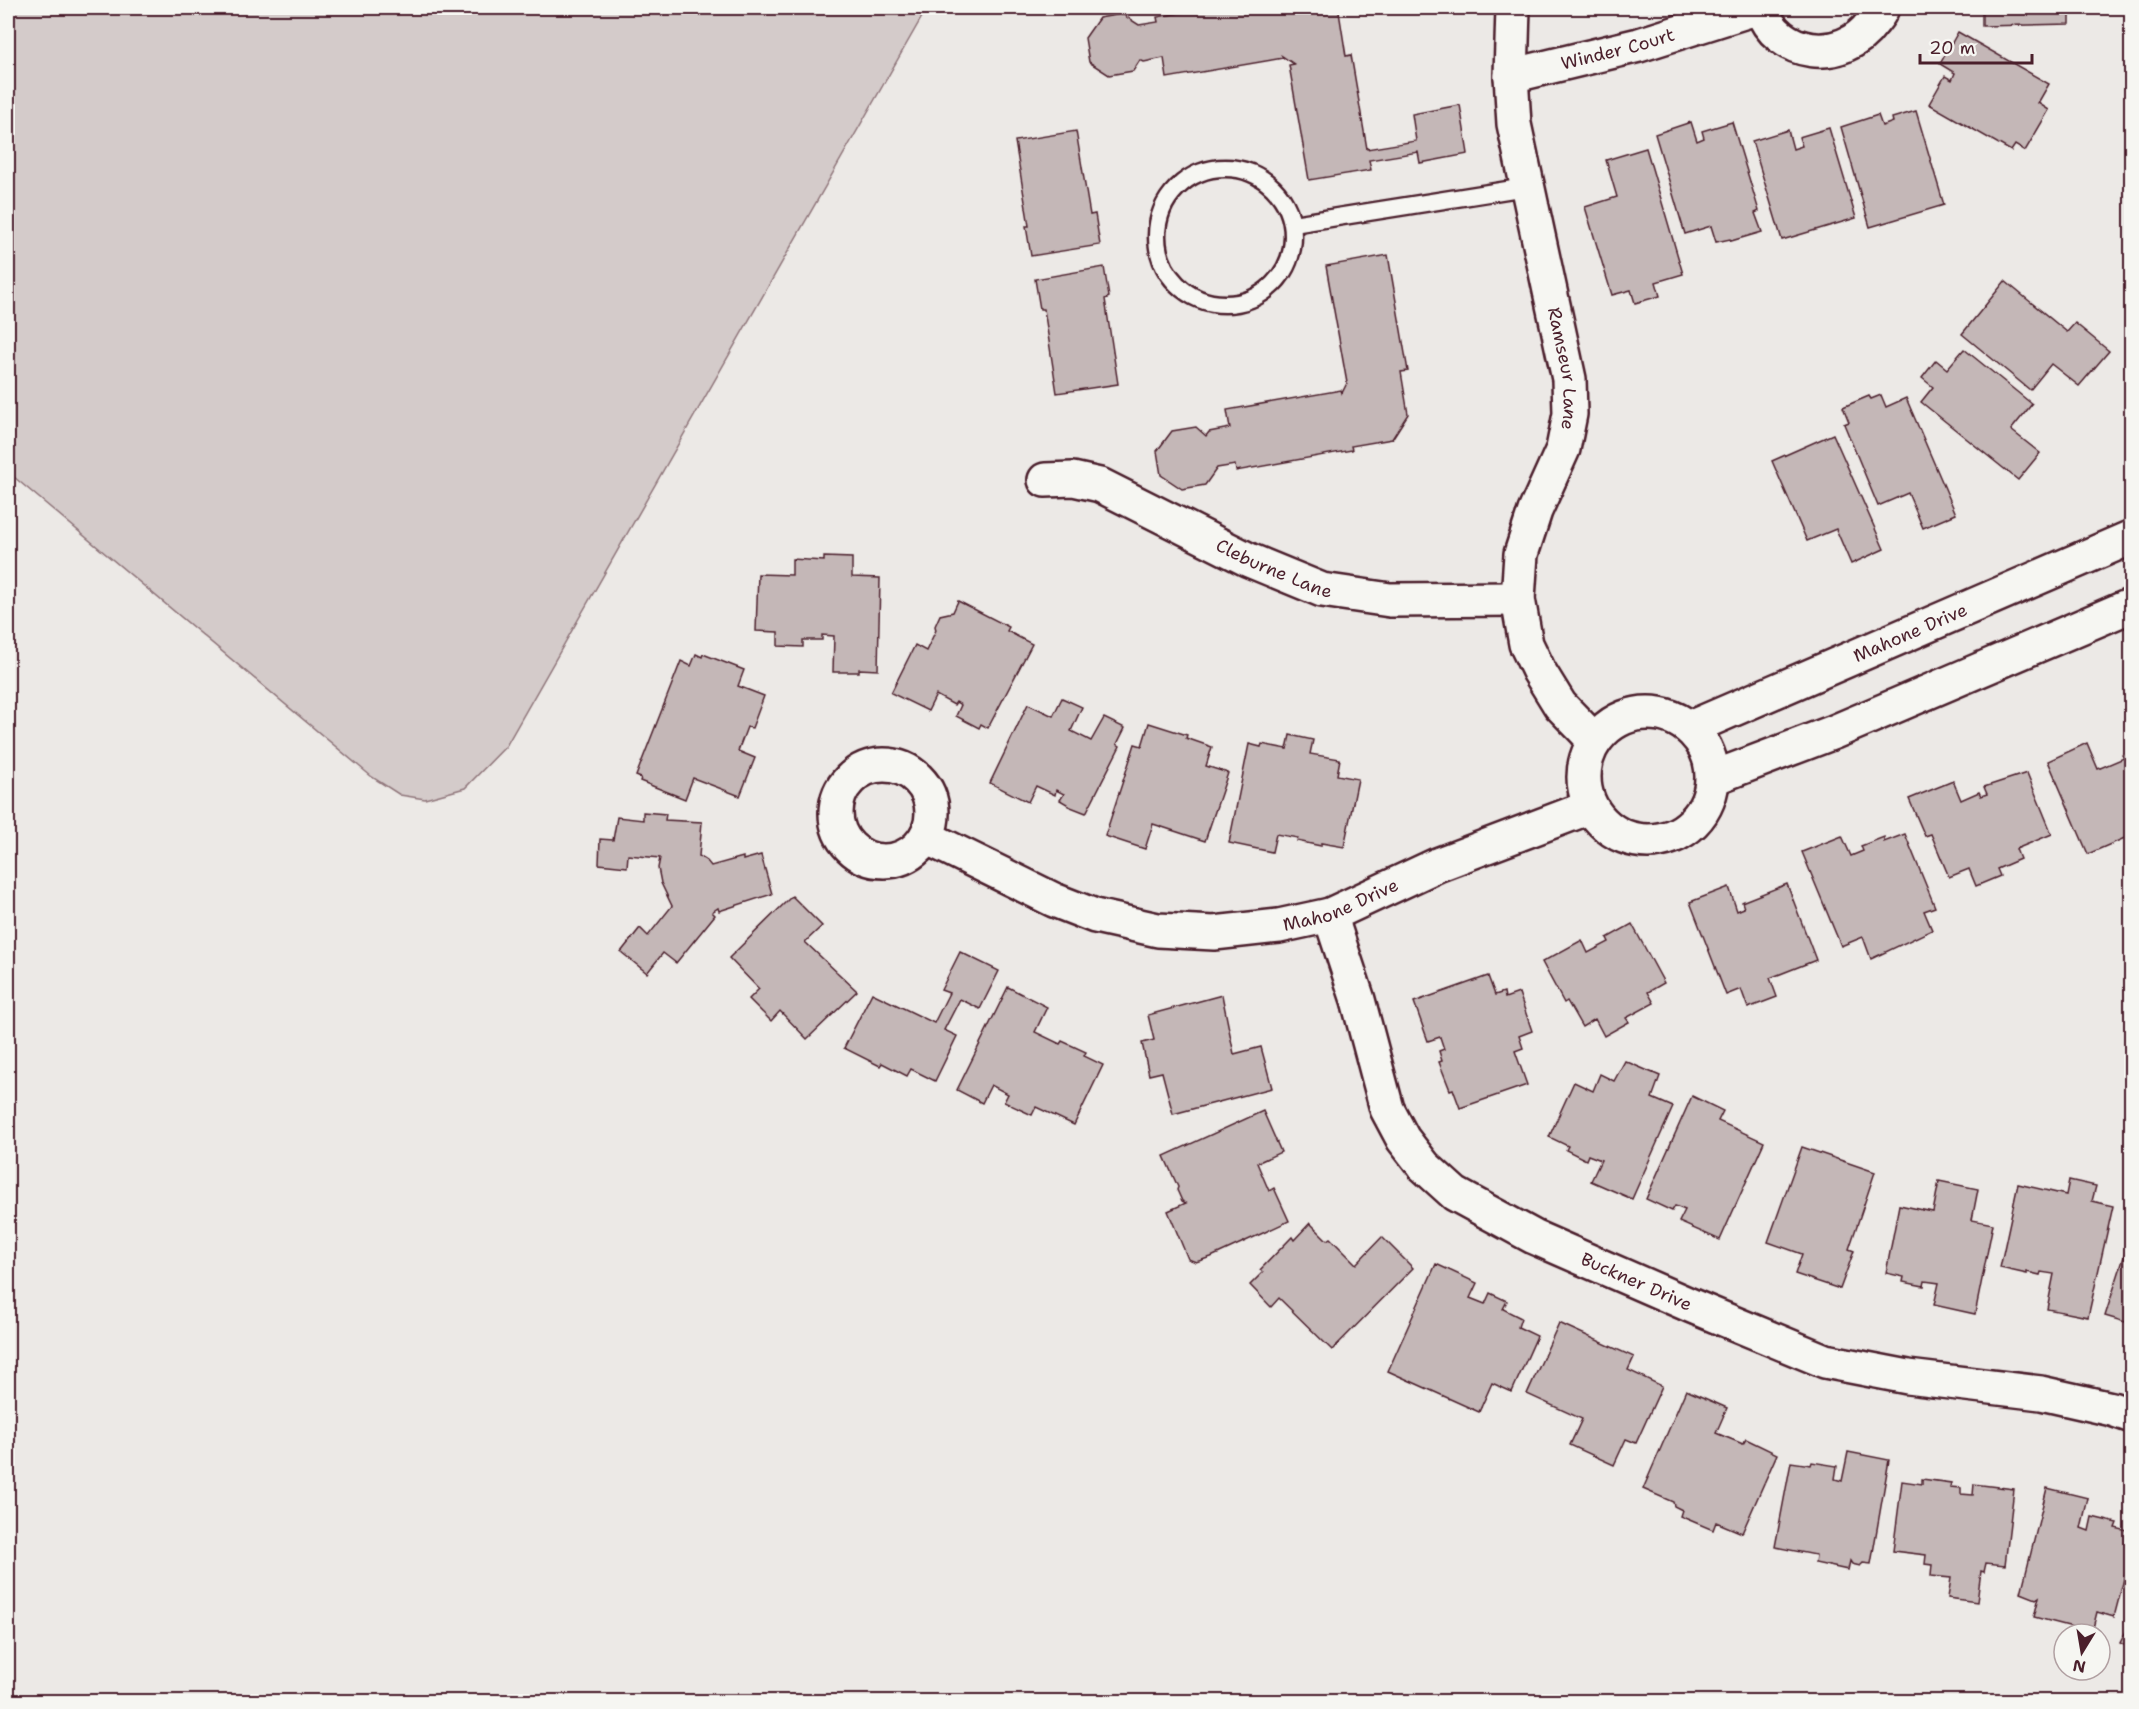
<svg xmlns="http://www.w3.org/2000/svg" width="2139" height="1709" viewBox="0 0 2139 1709" font-family="'Shantell Sans',sans-serif">
<rect width="100%" height="100%" fill="#ece9e6"/>
<filter id="ink" filterUnits="userSpaceOnUse"><feTurbulence type="fractalNoise" baseFrequency=".0167" numOctaves="2"/><feDisplacementMap in="SourceGraphic" scale="12" xChannelSelector="R" yChannelSelector="G"/><feConvolveMatrix kernelMatrix="1 2 1 2 8 2 1 2 1" color-interpolation-filters="sRGB"/></filter>
<g filter="url(#ink)">
<polygon fill="#d4cbca" stroke="#8f757a" stroke-width="1.5" points="8,8 927,8 506,746 465,788 425,799 400,795 372,777 8,472"/>
<g fill="#c4b7b7" stroke="#4a1f2b" stroke-width="1.5">
<polygon points="1209,8 1341,8 1339,12 1346,56 1351,55 1367,149 1416,141 1412,114 1460,105 1468,154 1420,163 1418,152 1369,160 1371,170 1309,180 1289,65 1294,64 1282,56 1283,58 1167,78 1164,58 1144,62 1140,60 1133,71 1109,75 1089,62 1085,38 1099,18 1122,14 1139,25 1158,22 1157,17"/>
<polygon points="1982,8 2070,8 2070,24 1982,26"/>
<polygon points="1958,32 2049,84 2038,103 2049,110 2025,151 2015,145 2011,151 1929,104 1945,76 1952,80 1955,73 1940,64"/>
<polygon points="1916,111 1944,205 1870,227 1841,127 1878,115 1882,126 1893,122 1892,118"/>
<polygon points="1691,122 1697,141 1704,138 1702,131 1732,122 1759,211 1755,213 1762,232 1731,241 1730,239 1716,242 1711,226 1685,234 1655,134"/>
<polygon points="1829,128 1856,218 1782,240 1752,141 1788,130 1793,149 1802,146 1799,137"/>
<polygon points="1076,131 1090,215 1095,214 1100,245 1031,256 1026,226 1029,226 1015,141"/>
<polygon points="1646,148 1683,274 1656,282 1660,296 1635,303 1631,290 1612,295 1585,207 1617,197 1606,160"/>
<polygon points="1388,255 1408,371 1401,372 1408,414 1392,439 1351,446 1352,450 1236,471 1235,465 1217,468 1205,485 1182,489 1161,475 1157,451 1172,431 1196,427 1206,436 1209,432 1230,428 1227,410 1341,390 1342,393 1347,383 1326,266"/>
<polygon points="1104,267 1109,297 1105,299 1118,384 1057,393 1044,309 1040,309 1035,279"/>
<polygon points="2005,281 2067,332 2075,323 2109,351 2079,386 2051,364 2030,390 1962,334"/>
<polygon points="1964,349 2032,404 2011,430 2040,453 2018,480 1921,402 1933,387 1922,378 1936,360 1947,369"/>
<polygon points="1881,395 1886,407 1906,398 1956,514 1923,528 1908,493 1878,506 1844,424 1849,422 1843,407 1869,396 1871,399"/>
<polygon points="1833,434 1884,549 1851,564 1836,529 1807,541 1772,461"/>
<polygon points="824,557 852,558 852,577 880,578 878,670 859,669 859,672 833,672 834,636 822,635 822,640 803,640 803,647 778,646 778,632 756,631 758,574 792,575 792,559 824,561"/>
<polygon points="958,601 1009,627 1007,631 1032,644 988,728 981,724 979,728 956,716 961,705 956,702 954,705 936,695 928,711 891,693 915,645 926,651 936,630 935,626 940,615 953,612"/>
<polygon points="696,654 702,657 703,654 744,670 738,686 764,696 752,728 747,727 738,751 755,758 740,796 693,778 685,799 640,781 641,778 636,776 681,661 691,666"/>
<polygon points="1062,698 1082,707 1071,731 1091,741 1104,718 1125,728 1117,744 1120,746 1086,813 1068,806 1067,804 1060,800 1064,794 1056,790 1055,795 1036,786 1028,802 990,783 1028,704 1053,716"/>
<polygon points="1149,723 1187,735 1186,738 1212,747 1206,766 1228,773 1205,841 1153,824 1145,849 1105,836 1135,744 1142,746"/>
<polygon points="1290,735 1313,740 1310,754 1340,759 1337,775 1358,779 1344,847 1321,843 1321,846 1297,841 1298,838 1276,834 1272,852 1229,843 1249,744 1261,747 1262,744 1287,749"/>
<polygon points="2087,743 2098,769 2124,758 2122,755 2132,751 2132,847 2127,837 2088,854 2048,761"/>
<polygon points="2027,773 2052,834 2016,849 2020,859 1997,869 2000,876 1976,886 1969,869 1949,877 1931,834 1925,836 1909,799 1953,781 1961,800 1979,792 1981,796 1987,794 1984,787"/>
<polygon points="643,812 666,814 665,820 702,822 699,856 707,861 711,866 743,857 743,860 761,855 772,894 719,911 718,908 712,912 715,915 676,963 663,953 647,973 621,952 640,928 648,936 672,906 661,883 658,868 660,858 628,855 627,867 599,864 600,839 613,840 617,817 643,820"/>
<polygon points="1905,834 1935,907 1924,911 1932,930 1871,959 1863,937 1841,946 1802,852 1842,836 1851,856 1863,851 1861,846 1884,837 1884,842"/>
<polygon points="1787,884 1816,960 1770,978 1777,997 1748,1008 1741,989 1726,995 1690,902 1729,887 1737,911 1744,908 1742,902 1744,901"/>
<polygon points="792,896 822,926 805,942 857,991 807,1039 780,1011 771,1021 749,999 759,989 729,958"/>
<polygon points="1632,924 1664,983 1648,992 1654,1003 1626,1018 1629,1022 1604,1036 1595,1019 1582,1027 1567,1001 1564,1003 1542,962 1582,940 1588,953 1609,942 1607,938"/>
<polygon points="960,952 999,971 980,1009 960,999 944,1030 957,1036 935,1081 911,1069 907,1076 882,1063 880,1066 844,1048 872,993 934,1023 949,993 941,990"/>
<polygon points="1488,976 1495,995 1504,992 1505,998 1519,993 1532,1031 1519,1036 1523,1048 1515,1051 1527,1085 1460,1108 1453,1089 1450,1090 1439,1062 1442,1061 1439,1051 1444,1049 1440,1037 1428,1041 1414,1002"/>
<polygon points="1008,987 1047,1007 1035,1032 1060,1044 1062,1041 1086,1052 1084,1056 1103,1065 1074,1125 1036,1107 1032,1115 1004,1102 1008,1094 991,1085 982,1103 957,1090"/>
<polygon points="1222,995 1234,1054 1261,1047 1272,1088 1173,1114 1162,1072 1149,1075 1142,1043 1154,1040 1148,1015"/>
<polygon points="1625,1061 1660,1076 1652,1098 1673,1107 1632,1199 1591,1181 1601,1160 1588,1155 1586,1160 1566,1150 1568,1146 1549,1137 1574,1082 1593,1091 1600,1074 1614,1081"/>
<polygon points="1692,1096 1723,1111 1718,1121 1764,1142 1720,1240 1679,1222 1685,1210 1675,1206 1672,1211 1646,1199"/>
<polygon points="1263,1111 1281,1152 1257,1163 1269,1191 1274,1188 1289,1221 1211,1257 1196,1262 1188,1259 1168,1211 1186,1203 1182,1201 1177,1190 1178,1187 1164,1156"/>
<polygon points="1802,1147 1875,1172 1849,1249 1854,1251 1840,1289 1795,1274 1802,1254 1768,1242"/>
<polygon points="2069,1180 2096,1186 2092,1201 2113,1206 2088,1317 2047,1309 2054,1274 2041,1272 2040,1275 2027,1272 2027,1274 2000,1268 2018,1184 2066,1195"/>
<polygon points="1939,1181 1978,1189 1972,1220 1993,1224 1975,1314 1934,1305 1939,1283 1925,1281 1924,1286 1903,1282 1904,1277 1886,1273 1899,1205 1933,1212"/>
<polygon points="1310,1223 1327,1240 1330,1238 1356,1264 1382,1237 1413,1268 1332,1350 1279,1298 1271,1307 1250,1285 1263,1272 1260,1270 1292,1237 1294,1240"/>
<polygon points="2132,1232 2132,1324 2105,1316"/>
<polygon points="1436,1264 1477,1283 1470,1298 1485,1304 1490,1293 1507,1301 1503,1309 1521,1318 1518,1327 1537,1336 1512,1392 1492,1383 1479,1412 1388,1371"/>
<polygon points="1559,1323 1634,1357 1628,1370 1662,1386 1636,1443 1626,1439 1614,1465 1570,1445 1582,1419 1527,1394"/>
<polygon points="1686,1390 1727,1408 1716,1433 1743,1444 1746,1439 1777,1454 1742,1533 1716,1522 1713,1530 1680,1516 1682,1510 1674,1506 1673,1502 1643,1489"/>
<polygon points="1848,1452 1889,1460 1871,1564 1863,1563 1860,1566 1852,1564 1850,1561 1848,1570 1815,1563 1816,1555 1775,1547 1791,1462 1811,1465 1812,1462 1837,1466 1835,1479 1842,1481"/>
<polygon points="1922,1479 1951,1483 1950,1487 1961,1488 1961,1494 1973,1495 1974,1484 2014,1489 2005,1565 1986,1563 1984,1572 1981,1571 1977,1602 1948,1598 1951,1578 1931,1576 1932,1565 1925,1564 1926,1555 1893,1551 1902,1481 1922,1484"/>
<polygon points="2047,1488 2088,1498 2081,1528 2089,1531 2092,1517 2117,1523 2115,1528 2132,1532 2132,1548 2114,1617 2097,1612 2092,1632 2034,1617 2039,1597 2036,1599 2021,1593"/>
<polygon points="2132,1620 2132,1649 2120,1643"/>
</g>
<g fill="none" stroke-linecap="round" stroke-linejoin="round">
<defs>
<g id="lane">
<circle cx="1225" cy="236" r="68"/>
<polyline points="1293,224 1526,187"/>
</g>
<g id="street">
<path id="s1" d="M1513 8 1511 76 1514 124 1569 379 1570 414 1563 449 1535 511 1521 554 1518 599 1526 644 1539 671 1560 705 1595 741"/>
<path d="M1761 8C1777 57 1842 65 1872 23 1876 18 1880 14 1882 8"/>
<path id="s2" d="M1511 76 1639 45 1756 8"/>
<path id="s3" d="M1045 480 1073 479 1100 485 1249 560 1322 590 1390 600 1518 599"/>
<circle cx="1648" cy="777" r="64"/>
<path id="s4" d="M1690 728 2132 537"/>
<circle cx="884" cy="813" r="48"/>
<polyline points="1713,778 1834,732 2132,605"/>
<path id="s5" d="M926 837 1054 900 1095 916 1158 930 1214 933 1279 926 1330 915 1437 865 1590 807"/>
<path id="s6" d="M1330 915 1358 1000 1387 1109 1403 1139 1424 1166 1455 1194 1534 1237 1692 1306 1825 1361 1908 1377 2041 1393 2112 1409 2132 1416"/>
</g>
</defs>
<use href="#lane" stroke="#4a1f2b" stroke-width="21"/>
<use href="#street" stroke="#4a1f2b" stroke-width="38"/>
<use href="#lane" stroke="#f6f6f2" stroke-width="16"/>
<use href="#street" stroke="#f6f6f2" stroke-width="33"/>
</g>
</g>
<g text-anchor="middle" stroke-width="4.5" stroke-linejoin="round" paint-order="stroke">
<g font-size="18" fill="#4a1f2b" stroke="#f6f6f2">
<text dy="6" stroke="none"><textPath href="#s2" startOffset="110">Winder Court</textPath></text>
<text dy="6" stroke="none"><textPath href="#s1" startOffset="366">Ramseur Lane</textPath></text>
<text dy="6" stroke="none"><textPath href="#s3" startOffset="249">Cleburne Lane</textPath></text>
<text dy="6" stroke="none"><textPath href="#s4" startOffset="240">Mahone Drive</textPath></text>
<text dy="6" stroke="none"><textPath href="#s5" startOffset="438">Mahone Drive</textPath></text>
<text dy="6" stroke="none"><textPath href="#s6" startOffset="514">Buckner Drive</textPath></text>
</g>
</g>
<rect width="2139" height="1709" fill="none" stroke="#f6f6f2" stroke-width="30"/>
<rect x="15" y="15" width="2109" height="1679" fill="none" stroke="#4a1f2b" stroke-width="2" filter="url(#ink)"/>
<g transform="translate(2082 1652) rotate(191)"><circle r="28" fill="#f6f6f2" stroke="#b1a0a2" stroke-width="1.5"/>
<path d="M0-4.5L10 22L0 15L-10 22Z" fill="#4a1f2b"/>
<text y="-9" font-size="16" font-weight="bold" text-anchor="middle" fill="#4a1f2b">N</text>
</g>
<path d="M1920 54v9h112v-9" fill="none" stroke="#4a1f2b" stroke-width="3"/>
<text x="1929" y="54" font-size="18" fill="#4a1f2b" stroke="#f6f6f2" stroke-width="4.5" paint-order="stroke">20 m</text>
</svg>
